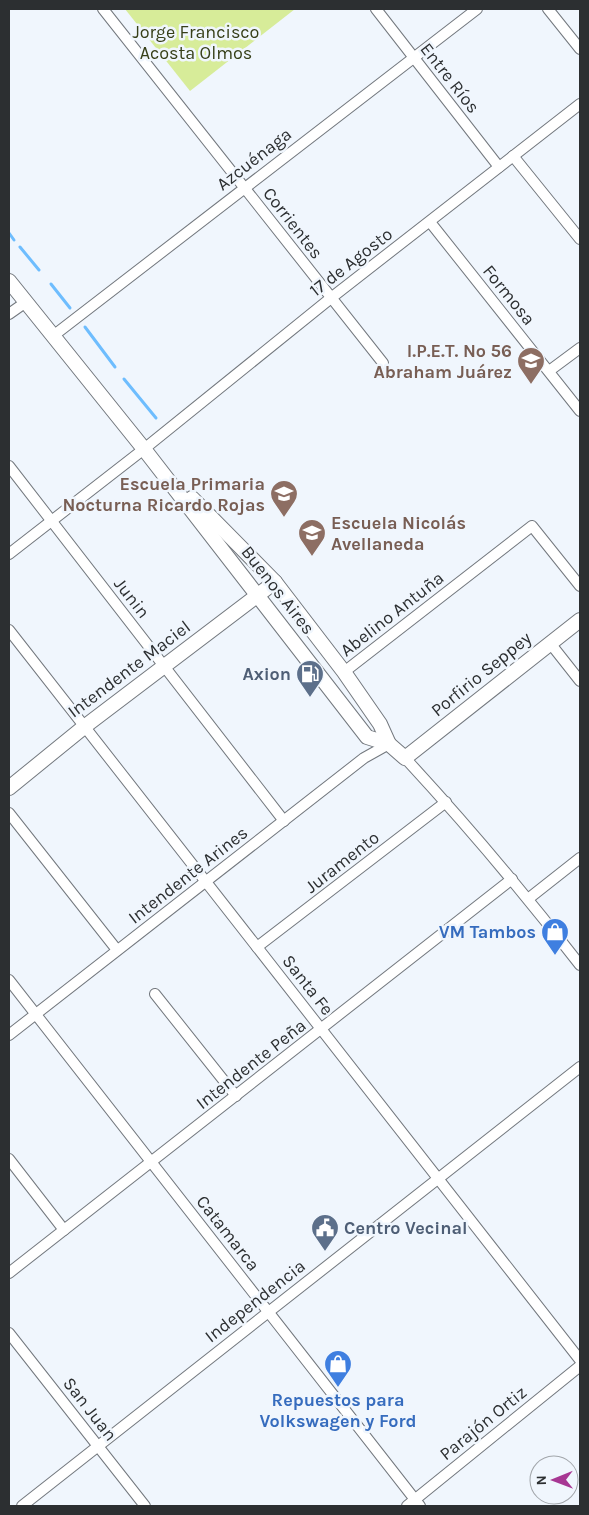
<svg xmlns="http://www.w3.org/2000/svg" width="589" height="1515" viewBox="0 0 589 1515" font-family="Karla,sans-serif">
<rect width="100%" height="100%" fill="#f0f6fd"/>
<polygon fill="#d7ec99" points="125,9 295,9 190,91"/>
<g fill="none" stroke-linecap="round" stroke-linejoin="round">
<g stroke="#6ebdfe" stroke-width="3">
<polyline points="9,233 14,240"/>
<polyline points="20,247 39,270"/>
<polyline points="51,284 70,308"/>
<polyline points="85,327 115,367"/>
<polyline points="124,379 156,418"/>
</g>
<defs>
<g id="street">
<polyline points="103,9 383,363"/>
<polyline points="376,9 499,167"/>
<polyline points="548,9 580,49"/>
<polyline points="513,156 580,239"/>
<polyline points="430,222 580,411"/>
<polyline points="9,314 26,302"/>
<polyline points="53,336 477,9"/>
<polyline points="549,371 580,348"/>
<polyline points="9,466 284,821"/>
<polyline points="9,554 144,449 331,298 580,104"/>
<polyline points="9,630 580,1360"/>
<polyline points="550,643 580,681"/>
<polyline points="344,672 532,526 580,586"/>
<path d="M405 758C467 825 525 894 580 965"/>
<polyline points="9,813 117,950"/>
<polyline points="528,899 580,858"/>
<polyline points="257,947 446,802"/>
<polyline points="9,980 420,1506"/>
<polyline points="155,994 236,1096"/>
<polyline points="9,1035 364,758 389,744"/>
<polyline points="9,1159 64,1230"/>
<polyline points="9,1273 512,879"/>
<polyline points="9,1333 145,1506"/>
<polyline points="22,1506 580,1067"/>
<polyline points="407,1506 580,1366"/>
</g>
<g id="secondary">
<polyline points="9,281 144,449 367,737 389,744 405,758 580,620"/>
<polyline points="192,498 275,582 344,672 380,724 389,744"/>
<polyline points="9,788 84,727 275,582"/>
</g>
</defs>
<use href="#street" stroke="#73787e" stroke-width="12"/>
<use href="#secondary" stroke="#73787e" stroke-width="16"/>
<use href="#street" stroke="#fff" stroke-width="10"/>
<use href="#secondary" stroke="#fff" stroke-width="14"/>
</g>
<defs>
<symbol id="school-pin" viewBox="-11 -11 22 30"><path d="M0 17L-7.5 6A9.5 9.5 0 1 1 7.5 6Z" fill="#8d6e63" stroke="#f0f6fd"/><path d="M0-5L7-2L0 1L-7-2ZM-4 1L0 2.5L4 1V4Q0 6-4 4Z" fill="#fff"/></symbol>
<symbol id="fuel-pin" viewBox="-11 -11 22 30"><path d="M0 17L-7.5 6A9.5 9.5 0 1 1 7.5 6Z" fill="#5c6f8a" stroke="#f0f6fd"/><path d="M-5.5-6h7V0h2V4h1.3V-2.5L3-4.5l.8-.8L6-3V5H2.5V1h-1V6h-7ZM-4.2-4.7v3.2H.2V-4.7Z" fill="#fff"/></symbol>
<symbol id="shop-pin" viewBox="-11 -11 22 30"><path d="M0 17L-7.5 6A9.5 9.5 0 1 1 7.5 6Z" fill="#3f7fe0" stroke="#f0f6fd"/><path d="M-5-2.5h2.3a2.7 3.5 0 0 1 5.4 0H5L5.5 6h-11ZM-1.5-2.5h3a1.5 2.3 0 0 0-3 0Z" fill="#fff"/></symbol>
<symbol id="civic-pin" viewBox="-11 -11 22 30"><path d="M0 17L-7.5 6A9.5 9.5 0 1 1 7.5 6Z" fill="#5c6f8a" stroke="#f0f6fd"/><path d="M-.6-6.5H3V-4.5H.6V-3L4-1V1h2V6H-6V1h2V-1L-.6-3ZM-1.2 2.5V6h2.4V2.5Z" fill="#fff"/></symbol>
</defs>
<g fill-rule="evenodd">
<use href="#school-pin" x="515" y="345" width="32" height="43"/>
<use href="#school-pin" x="268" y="478" width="32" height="43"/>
<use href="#school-pin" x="296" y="517" width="32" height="43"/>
<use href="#fuel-pin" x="294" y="658" width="32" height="43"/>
<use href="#shop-pin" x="539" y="916" width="32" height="43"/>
<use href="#civic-pin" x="309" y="1212" width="32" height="43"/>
<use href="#shop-pin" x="322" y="1348" width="32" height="43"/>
</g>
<g text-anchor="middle" stroke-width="5" stroke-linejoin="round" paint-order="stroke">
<g font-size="18" fill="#363f18" stroke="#f0f6fd">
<text x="196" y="38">Jorge Francisco<tspan x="196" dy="21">Acosta Olmos</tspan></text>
</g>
<g font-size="18" fill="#2c2f31" stroke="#f0f6fd">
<text transform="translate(450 78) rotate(52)" y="6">Entre Ríos</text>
<text transform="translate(254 159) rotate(-38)" y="6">Azcuénaga</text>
<text transform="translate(293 223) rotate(52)" y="6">Corrientes</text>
<text transform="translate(351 262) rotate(-38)" y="6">17 de Agosto</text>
<text transform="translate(509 295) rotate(51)" y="6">Formosa</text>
<text transform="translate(278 590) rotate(52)" y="6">Buenos Aires</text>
<text transform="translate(132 598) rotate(52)" y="6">Junin</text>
<text transform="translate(392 614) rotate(-38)" y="6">Abelino Antuña</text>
<text transform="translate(129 669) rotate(-37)" y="6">Intendente Maciel</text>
<text transform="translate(481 674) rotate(-39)" y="6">Porfirio Seppey</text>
<text transform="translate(342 862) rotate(-38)" y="6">Juramento</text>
<text transform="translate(188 875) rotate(-38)" y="6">Intendente Arines</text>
<text transform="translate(308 985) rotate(52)" y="6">Santa Fe</text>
<text transform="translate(251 1064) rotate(-38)" y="6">Intendente Peña</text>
<text transform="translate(228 1233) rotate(52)" y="6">Catamarca</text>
<text transform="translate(255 1301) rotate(-38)" y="6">Independencia</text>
<text transform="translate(90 1409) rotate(52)" y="6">San Juan</text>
<text transform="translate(483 1423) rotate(-39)" y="6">Parajón Ortiz</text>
</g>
<g font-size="18" font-weight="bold" fill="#785e54" stroke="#f0f6fd" text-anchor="end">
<text x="512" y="357">I.P.E.T. Nº 56<tspan x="512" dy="21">Abraham Juárez</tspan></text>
<text x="265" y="490">Escuela Primaria<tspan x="265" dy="21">Nocturna Ricardo Rojas</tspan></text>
<text x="331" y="529" text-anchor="start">Escuela Nicolás<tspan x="331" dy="21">Avellaneda</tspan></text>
</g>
<g font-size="18" font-weight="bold" fill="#4e5e75" stroke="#f0f6fd" text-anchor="end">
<text x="291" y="680">Axion</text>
<text x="344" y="1234" text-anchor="start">Centro Vecinal</text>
</g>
<g font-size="18" font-weight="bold" fill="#366cbe" stroke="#f0f6fd" text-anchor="end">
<text x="536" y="938">VM Tambos</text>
<text x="338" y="1406" text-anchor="middle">Repuestos para<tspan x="338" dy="21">Volkswagen y Ford</tspan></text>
</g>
</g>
<rect width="589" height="1515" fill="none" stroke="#2c2f31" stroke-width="20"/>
<g transform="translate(554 1480) rotate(269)"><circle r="24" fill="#f0f6fd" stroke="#a2a6ab"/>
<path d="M0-4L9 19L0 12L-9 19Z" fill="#a73793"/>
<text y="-8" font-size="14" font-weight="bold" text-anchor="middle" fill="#2c2f31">N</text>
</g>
</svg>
